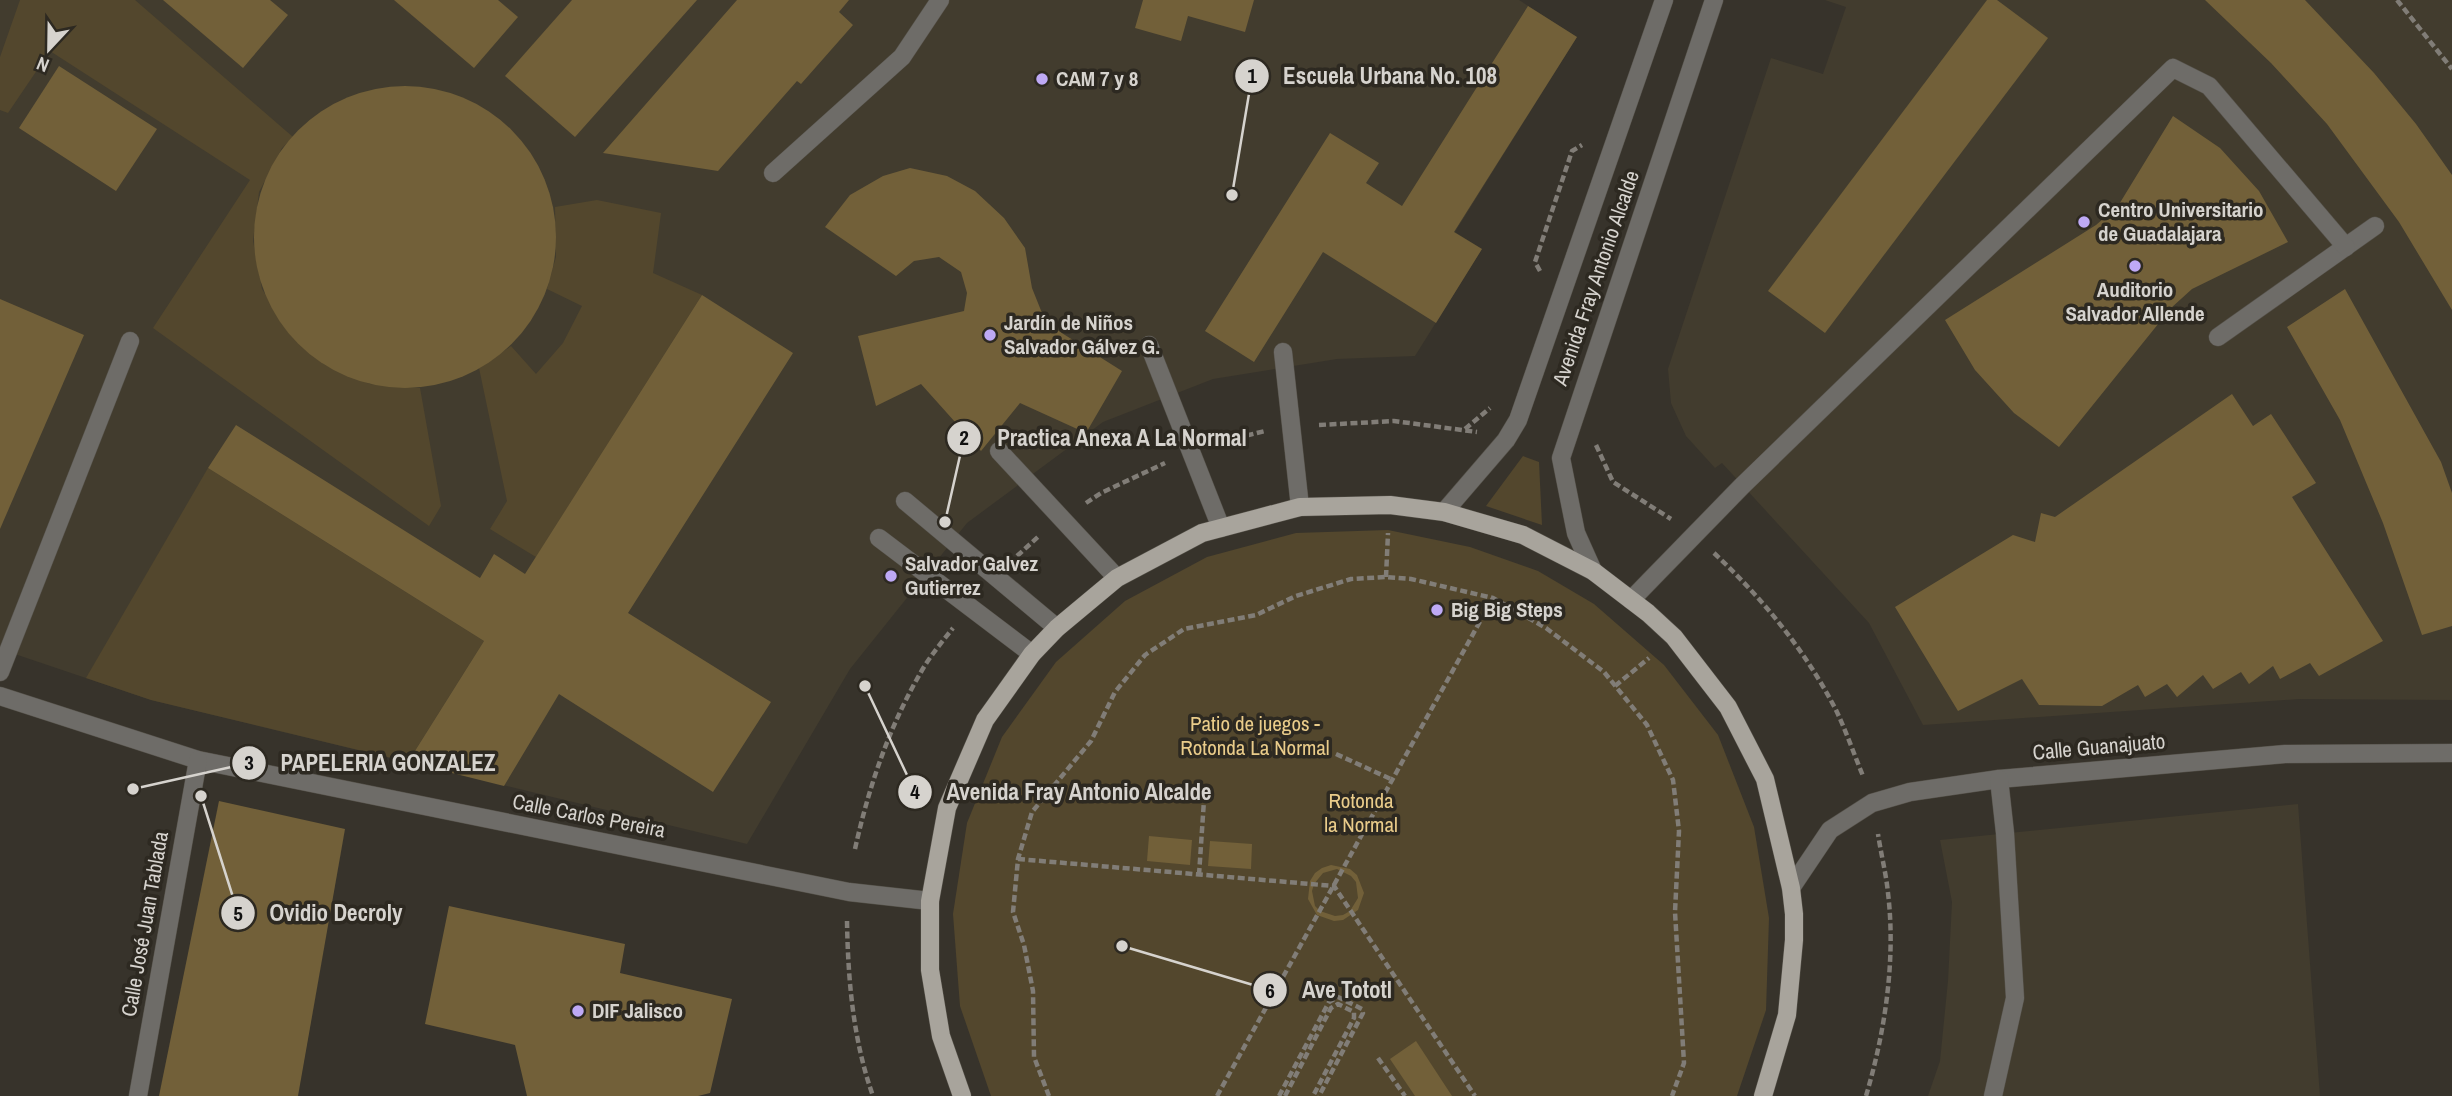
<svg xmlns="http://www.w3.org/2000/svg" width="2452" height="1096" viewBox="0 0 2452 1096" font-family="'Archivo Narrow',sans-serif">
<rect width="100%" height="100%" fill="#37332b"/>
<g fill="#423c2e">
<polygon points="0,0 1519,0 1577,37 1455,232 1482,249 1415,356 1337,359 1213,379 1103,422 967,523 850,669 747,844 151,700 0,649"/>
<polygon points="1825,0 2452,0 2452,700 2299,699 1923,725 1869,623 1722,463 1715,468 1686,436 1671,403 1668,369 1771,58 1823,74 1846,7"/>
<polygon points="2298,804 2320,1096 1928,1096 1940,1061 1948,981 1952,902 1940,840"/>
</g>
<g fill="#53472d">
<polygon points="20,0 135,0 293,137 282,148 259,192 253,241 262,289 288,332 325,365 370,384 420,388 441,506 429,526 153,328 250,180 50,51 8,113 0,110 0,57"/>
<polygon points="597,200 661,213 653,273 702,295 536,557 490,529 507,501 479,368 511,346 536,374 563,343 582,306 547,289 556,257 555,207"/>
<polygon points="1523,456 1539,462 1542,525 1486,506"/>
<polygon points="208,468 484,641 408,762 151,700 86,678"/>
<polygon points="1388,530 1470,547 1538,571 1594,604 1664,665 1718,735 1754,827 1769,918 1766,1010 1737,1096 991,1096 960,1006 953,914 967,823 1002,737 1056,662 1125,601 1207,557 1296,533"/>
</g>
<g fill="#726039" fill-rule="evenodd">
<polygon points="163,0 270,0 288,15 243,68"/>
<polygon points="394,0 498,0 518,17 474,68"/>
<polygon points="572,0 697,0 575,137 505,76"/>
<polygon points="737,0 849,0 839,12 853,25 801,84 797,81 718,171 603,153"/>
<polygon points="1143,0 1254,0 1245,32 1188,16 1181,41 1135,28"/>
<polygon points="1987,0 1997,0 2048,38 1825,333 1768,291"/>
<polygon points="2205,0 2305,0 2374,73 2416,124 2452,175 2452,310 2399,222 2327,124 2271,63"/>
<polygon points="1528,6 1577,37 1454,232 1482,249 1436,323 1323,252 1254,362 1205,331 1330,133 1379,163 1366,183 1402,206"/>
<polygon points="59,66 157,129 116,191 19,128"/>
<circle cx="405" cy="237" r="151"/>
<polygon points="2173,116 2220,148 2259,191 2288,242 2192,289 2171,308 2059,447 2014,413 1975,370 1945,320 2096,225 2118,206"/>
<polygon points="910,168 947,176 975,191 1004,218 1025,248 1032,288 1046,323 1122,371 1086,433 1020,403 981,451 921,384 876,406 858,336 964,311 967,293 961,272 939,257 914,261 896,276 825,227 850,195 883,176"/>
<polygon points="2345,289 2441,462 2452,493 2452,626 2422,635 2383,523 2340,420 2287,327"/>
<polygon points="702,295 793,353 628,613 771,702 713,792 559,694 504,786 408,762 484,641 208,468 236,425 480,578 494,554 525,574"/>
<polygon points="0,299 84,335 0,529"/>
<polygon points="2232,394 2253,426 2271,414 2316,483 2292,497 2383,641 2319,676 2310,663 2280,679 2273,666 2249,684 2241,672 2213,689 2203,675 2177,697 2167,684 2145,697 2138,685 2102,706 2039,705 2022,679 1958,711 1895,607 2013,535 2035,542 2041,513 2055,517"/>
<polygon points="219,801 345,829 298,1096 159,1096"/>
<polygon points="1149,836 1192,840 1190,865 1147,861"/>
<polygon points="1210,841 1252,844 1251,869 1208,866"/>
<path d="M1331 865 1350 869 1357 875 1364 893 1358 910 1343 920 1334 921 1317 915 1308 899 1310 881 1315 873 1322 868ZM1337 869 1351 876 1356 882 1358 898 1350 911 1343 915 1335 916 1320 911 1315 906 1312 891 1314 884 1323 873Z"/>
<polygon points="449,906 625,944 620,973 732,999 710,1093 698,1096 527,1096 515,1045 425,1024"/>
<polygon points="1416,1041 1452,1096 1415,1096 1390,1059"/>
</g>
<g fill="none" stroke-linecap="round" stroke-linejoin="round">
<defs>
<g id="minor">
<polyline points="773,173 902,57 940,0"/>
<polyline points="2218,337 2375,226"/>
<polyline points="1149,345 1221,528"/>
<polyline points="1283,352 1300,507"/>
<polyline points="999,451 1117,578"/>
<polyline points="905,501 1057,628"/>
<polyline points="1444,512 1506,440 1518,420 1664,0"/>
<polyline points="879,538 1032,654"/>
<polyline points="1593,571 1576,533 1561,458 1714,0"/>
<polyline points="1631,600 1742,486 2173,68 2209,86 2346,247"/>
<polyline points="0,672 130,341"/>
<polyline points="0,696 198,760 849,892 930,901"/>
<polyline points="1791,888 1830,830 1872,803 1910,792 1999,779 2285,754 2452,753"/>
<polyline points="138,1096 198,760"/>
<polyline points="1993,1096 2015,998 2005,833 1999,779"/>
</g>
<polyline id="major" points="962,1096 941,1036 930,970 930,901 947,808 985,720 1032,654 1057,628 1117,578 1202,533 1300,507 1390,505 1444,512 1523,535 1593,571 1648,613 1674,637 1728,707 1765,779 1791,888 1794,914 1794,940 1787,1015 1763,1096"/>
</defs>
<use href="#minor" stroke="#545048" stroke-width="19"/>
<use href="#major" stroke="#545048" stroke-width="19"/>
<g stroke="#817d77" stroke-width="4.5" stroke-dasharray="7 3.5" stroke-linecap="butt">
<polyline points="2397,0 2452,69"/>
<polyline points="1540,271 1535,262 1572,151 1582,145"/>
<polyline points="1319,425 1394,421 1477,432"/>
<polyline points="1465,429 1490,408"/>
<polyline points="1216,443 1265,431"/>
<polyline points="1596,445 1613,482 1671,519"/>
<polyline points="1086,503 1101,493 1165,463"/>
<path d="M1714 553C1763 599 1805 650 1836 710 1846 731 1854 754 1863 776"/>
<polyline points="1017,556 1039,536"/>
<polyline points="1386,577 1388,533"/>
<polyline points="1615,686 1649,658"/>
<polyline points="1336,754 1393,780"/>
<path d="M855 849C869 786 889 727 921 672 930 656 942 642 953 628"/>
<polyline points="1018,859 1334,886 1475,1096"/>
<polyline points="1199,875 1204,800"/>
<path d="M847 921C848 980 853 1040 873 1096"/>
<polyline points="1378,1058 1405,1096"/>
<polyline points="1049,1096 1034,1057 1033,991 1024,945 1013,912 1018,859 1032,812 1091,741 1115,692 1145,655 1184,629 1256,615 1296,596 1351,579 1386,577 1411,579 1493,598 1546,628 1604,672 1647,725 1673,780 1679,831 1675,912 1684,1063 1672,1096"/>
<polyline points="1217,1096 1493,598"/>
<polyline points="1279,1096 1329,1002 1338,997 1362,1009 1363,1013 1319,1096"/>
<polyline points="1285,1096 1331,1008 1338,1004 1354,1012 1354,1018 1313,1096"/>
<path d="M1866 1096C1885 1032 1896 960 1888 893 1886 873 1881 854 1878 834"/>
</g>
<use href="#minor" stroke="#6e6c68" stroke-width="18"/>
<use href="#major" stroke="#a8a49c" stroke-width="18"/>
</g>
<g fill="#bea9f5" stroke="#2d2921" stroke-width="2.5">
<circle cx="1042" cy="79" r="7"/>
<circle cx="2084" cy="222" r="7"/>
<circle cx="2135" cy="266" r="7"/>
<circle cx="990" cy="335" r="7"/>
<circle cx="891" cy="576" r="7"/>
<circle cx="1437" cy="610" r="7"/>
<circle cx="578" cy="1011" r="7"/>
</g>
<g text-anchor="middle" stroke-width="7" stroke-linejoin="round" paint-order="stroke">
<g font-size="21" font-weight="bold" fill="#d6d3ce" stroke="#2d2921" text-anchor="start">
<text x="1056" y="86">CAM 7 y 8</text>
<text x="2098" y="217">Centro Universitario<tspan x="2098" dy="24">de Guadalajara</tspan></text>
<text x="2135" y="297" text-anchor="middle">Auditorio<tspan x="2135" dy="24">Salvador Allende</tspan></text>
<text x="1004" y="330">Jardín de Niños<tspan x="1004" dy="24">Salvador Gálvez G.</tspan></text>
<text x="905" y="571">Salvador Galvez<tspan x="905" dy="24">Gutierrez</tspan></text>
<text x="1451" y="617">Big Big Steps</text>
<text x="592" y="1018">DIF Jalisco</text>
</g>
<g font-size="21" fill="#d6d3ce" stroke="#2d2921">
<text transform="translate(1596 278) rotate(-71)" y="7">Avenida Fray Antonio Alcalde</text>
<text transform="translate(2099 747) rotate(-5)" y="7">Calle Guanajuato</text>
<text transform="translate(589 816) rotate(11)" y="7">Calle Carlos Pereira</text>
<text transform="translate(145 924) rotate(-80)" y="7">Calle José Juan Tablada</text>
</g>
<g font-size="21" fill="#eacc8a" stroke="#2d2921">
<text x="1255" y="731">Patio de juegos -<tspan x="1255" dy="24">Rotonda La Normal</tspan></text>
<text x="1361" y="808">Rotonda<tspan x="1361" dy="24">la Normal</tspan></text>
</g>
</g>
<path fill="none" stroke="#d6d3ce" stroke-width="2.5" d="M1232 195L1252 76M945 522L964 438M133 789L249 763M865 686L915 792M201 796L238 913M1122 946L1270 990"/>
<g fill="#d6d3ce" stroke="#2d2921" stroke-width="2.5">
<circle cx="1232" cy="195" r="7"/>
<circle cx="945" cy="522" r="7"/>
<circle cx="133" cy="789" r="7"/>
<circle cx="865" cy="686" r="7"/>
<circle cx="201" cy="796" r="7"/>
<circle cx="1122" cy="946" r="7"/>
<circle cx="1252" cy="76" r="18"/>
<circle cx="964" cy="438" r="18"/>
<circle cx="249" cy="763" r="18"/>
<circle cx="915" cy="792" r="18"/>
<circle cx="238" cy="913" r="18"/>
<circle cx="1270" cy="990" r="18"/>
</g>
<g font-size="21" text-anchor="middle" font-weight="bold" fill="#111">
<text x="1252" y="83">1</text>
<text x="964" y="445">2</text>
<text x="249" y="770">3</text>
<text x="915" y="799">4</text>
<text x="238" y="921">5</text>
<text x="1270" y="998">6</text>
</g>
<g font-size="23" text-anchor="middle" font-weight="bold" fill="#d6d3ce" stroke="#2d2921" stroke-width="7" stroke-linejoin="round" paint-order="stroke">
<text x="1390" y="84">Escuela Urbana No. 108</text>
<text x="1122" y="446">Practica Anexa A La Normal</text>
<text x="388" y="771">PAPELERIA GONZALEZ</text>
<text x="1079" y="800">Avenida Fray Antonio Alcalde</text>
<text x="336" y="921">Ovidio Decroly</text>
<text x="1347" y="998">Ave Tototl</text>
</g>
<g transform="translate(49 49) rotate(202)" stroke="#2d2921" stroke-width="5" paint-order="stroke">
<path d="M0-5L12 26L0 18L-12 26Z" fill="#d6d3ce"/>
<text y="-10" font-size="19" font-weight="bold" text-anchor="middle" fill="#d6d3ce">N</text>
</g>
</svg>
